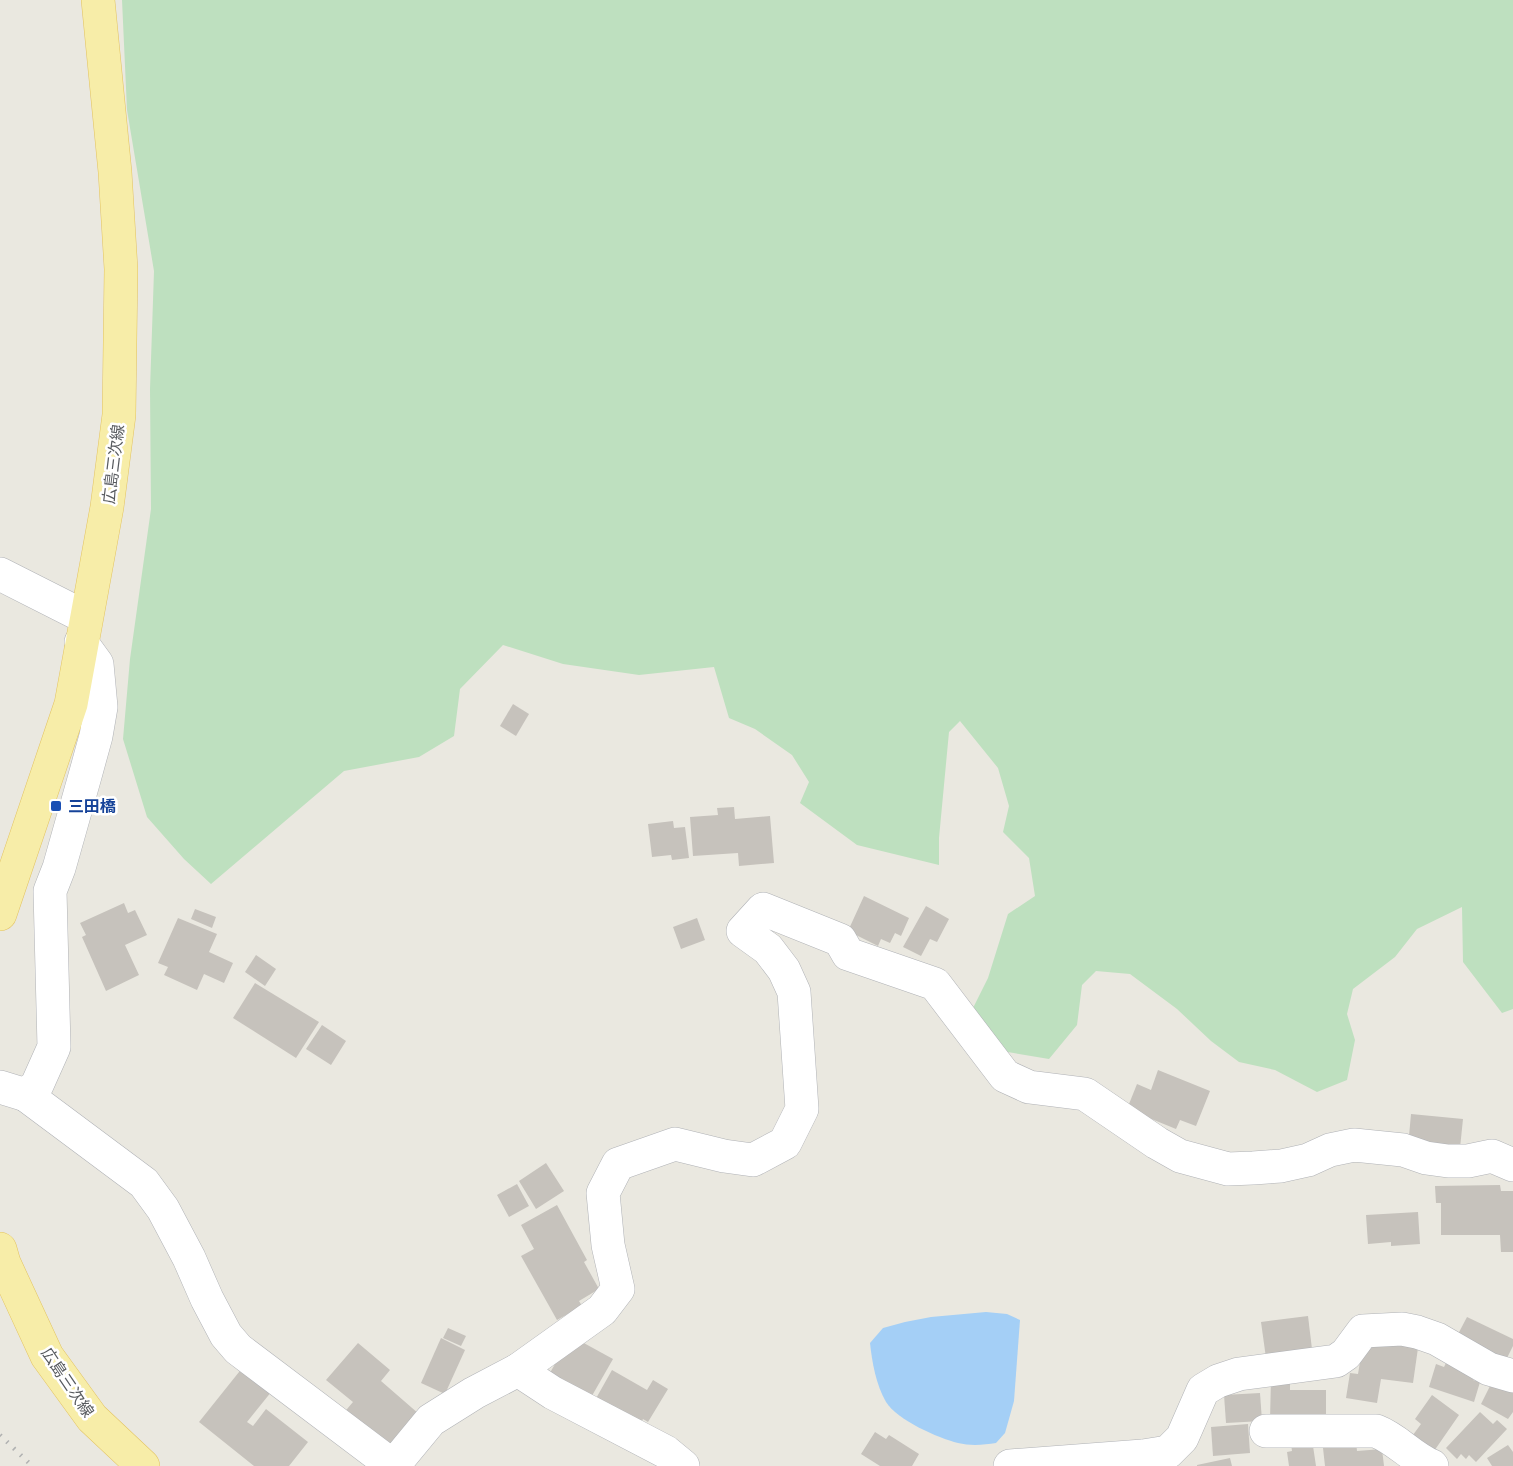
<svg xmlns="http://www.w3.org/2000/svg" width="1513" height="1466" viewBox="0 0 1513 1466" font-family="Figtree,'Noto Sans JP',sans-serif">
<rect width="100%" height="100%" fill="#eae8e0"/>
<polygon fill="#bee0bf" points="122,0 1513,0 1513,1009 1502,1013 1463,962 1462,907 1417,929 1395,957 1353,989 1347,1014 1355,1040 1347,1080 1317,1092 1275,1070 1239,1062 1211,1041 1177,1009 1130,974 1096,971 1082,985 1077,1025 1049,1059 1002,1051 972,1010 988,978 1008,914 1035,896 1029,858 1003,832 1009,806 998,768 960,721 949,732 939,838 939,865 857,845 800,803 809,782 792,755 755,729 729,718 714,667 639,675 563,664 503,645 460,689 454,736 419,757 344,771 211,884 184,859 147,817 123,739 130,659 151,509 150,389 154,271 127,110"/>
<path fill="#a4cff6" d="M986 1312 1007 1314 1020 1320 1014 1401 1005 1433 996 1443C984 1445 970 1446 958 1443 938 1438 897 1420 886 1402 876 1385 872 1362 870 1343L883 1328 905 1322 931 1317Z"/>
<g fill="#c6c2bc">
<polygon points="513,704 529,714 516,736 500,726"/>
<polygon points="734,807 735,819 770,816 774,863 739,866 738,853 693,856 690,817 718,815 717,808"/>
<polygon points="673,821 674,828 685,827 689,858 672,860 671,855 652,857 648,824"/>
<polygon points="864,896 909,918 901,936 895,933 890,943 881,939 878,946 848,931"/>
<polygon points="124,903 128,913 135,910 147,935 125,945 139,975 106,991 82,937 86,935 80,923"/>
<polygon points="926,906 949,919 937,942 930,939 921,956 903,947"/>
<polygon points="195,909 216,917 212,928 191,919"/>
<polygon points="178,918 217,934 209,952 233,963 224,983 204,974 197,990 164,975 168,967 158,963"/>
<polygon points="697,918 705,940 681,949 673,927"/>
<polygon points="256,955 276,969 265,986 245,972"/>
<polygon points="255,983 319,1022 296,1058 233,1018"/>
<polygon points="322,1025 346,1041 331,1065 306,1049"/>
<polygon points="1158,1070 1210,1091 1196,1126 1180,1120 1176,1129 1127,1109 1137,1084 1151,1090"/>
<polygon points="1411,1114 1463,1119 1460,1148 1408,1147"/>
<polygon points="546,1163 564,1191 536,1209 519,1181"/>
<polygon points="517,1184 529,1206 509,1217 497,1195"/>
<polygon points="1500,1185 1501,1191 1513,1191 1513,1252 1501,1252 1500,1235 1441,1235 1441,1203 1436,1203 1435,1186"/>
<polygon points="557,1205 587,1260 584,1262 599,1289 579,1301 582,1306 557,1320 521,1256 534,1249 521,1225"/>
<polygon points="1418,1212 1420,1244 1391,1246 1391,1242 1368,1244 1366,1215"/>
<polygon points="1308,1316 1312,1349 1266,1358 1261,1322"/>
<polygon points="1467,1317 1513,1339 1513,1346 1503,1366 1456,1338"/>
<polygon points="448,1328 466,1336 461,1346 443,1338"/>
<polygon points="571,1336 613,1359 589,1401 547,1378"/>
<polygon points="441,1338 465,1350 445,1394 421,1383"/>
<polygon points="1378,1342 1418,1348 1413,1383 1381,1379 1377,1403 1346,1398 1350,1373 1358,1374 1363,1344"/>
<polygon points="358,1343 390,1370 381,1381 419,1414 388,1449 342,1415 353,1402 326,1380"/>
<polygon points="247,1362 276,1386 247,1422 253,1426 266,1409 308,1442 289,1466 254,1466 199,1422"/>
<polygon points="1446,1363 1475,1372 1473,1380 1480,1382 1474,1402 1429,1387 1436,1364 1444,1367"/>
<polygon points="612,1370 647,1390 653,1380 668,1389 648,1422 643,1419 638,1428 594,1402"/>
<polygon points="1271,1378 1290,1378 1290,1390 1326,1390 1326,1420 1270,1420"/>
<polygon points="1491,1384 1513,1389 1513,1412 1508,1419 1481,1404"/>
<polygon points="1260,1393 1262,1421 1226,1423 1224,1395"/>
<polygon points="1432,1395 1459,1415 1432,1454 1410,1439 1421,1424 1415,1419"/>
<polygon points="1480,1412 1493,1424 1497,1420 1507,1429 1476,1462 1469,1455 1466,1459 1461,1454 1457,1459 1446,1448"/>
<polygon points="1248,1424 1250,1453 1213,1456 1211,1427"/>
<polygon points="875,1432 886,1439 889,1435 919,1454 912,1466 880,1466 861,1454"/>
<polygon points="1322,1439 1356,1441 1357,1451 1382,1449 1384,1466 1325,1466"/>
<polygon points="1291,1444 1313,1446 1316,1466 1289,1466 1287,1452 1292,1451"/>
<polygon points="1508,1445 1513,1452 1513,1466 1492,1466 1487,1458"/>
<polygon points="1230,1458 1232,1466 1197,1466 1197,1465"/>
</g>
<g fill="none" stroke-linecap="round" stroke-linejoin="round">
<defs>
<g id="minor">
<polyline points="0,574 85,617"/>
<polyline points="81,642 97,664 101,707 96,736 85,776 59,868 50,891 54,1047 37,1085 26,1095 144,1183 163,1209 189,1258 207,1299 226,1335 238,1349 393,1466 431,1420 474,1393 518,1370 602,1310 618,1289 608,1245 603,1193 618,1164 675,1144 724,1156 753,1160 785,1143 802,1109 794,992 784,970 768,949 743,931 763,909 840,940 848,954 935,984 1005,1076 1029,1087 1085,1094 1157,1143 1180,1156 1228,1169 1253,1168 1281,1166 1308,1160 1330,1150 1354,1145 1403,1150 1426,1158 1448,1161 1468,1161 1492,1156 1513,1165"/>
<polyline points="0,1087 26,1095"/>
<polyline points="518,1370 553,1393 666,1452 683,1466"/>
<path d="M1266 1431H1376C1397 1439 1411 1457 1432 1466"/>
<polyline points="1010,1466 1143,1456 1168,1452 1182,1438 1203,1390 1218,1381 1239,1374 1336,1361 1346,1354 1363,1331 1402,1329 1417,1332 1437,1339 1489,1369 1513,1376"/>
</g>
<g id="major">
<polyline points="0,914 71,704 107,507 119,415 121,269 115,172 98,0"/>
<polyline points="0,1249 4,1263 47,1356 92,1418 143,1466"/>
</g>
</defs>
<use href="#minor" stroke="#b0b2b6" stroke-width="34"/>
<use href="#major" stroke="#e3c360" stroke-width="34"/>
<use href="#minor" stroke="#fff" stroke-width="33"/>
<use href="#major" stroke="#f7eda8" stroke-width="33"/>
<polyline stroke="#b0b1b1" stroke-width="4.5" stroke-dasharray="1.5 8" stroke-linecap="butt" points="0,1435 32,1466"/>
</g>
<rect fill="#1a4fb4" stroke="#fff" stroke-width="2" x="50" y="800" width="12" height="12" rx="3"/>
<g text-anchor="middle" stroke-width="5" stroke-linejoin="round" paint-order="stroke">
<g font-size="16" fill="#585b5f" stroke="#fff">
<text transform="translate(113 464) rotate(-83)" y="6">広島三次線</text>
<text transform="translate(68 1382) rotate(56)" y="6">広島三次線</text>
</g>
<g font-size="16" font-weight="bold" fill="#164399" stroke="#fff" text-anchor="start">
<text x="68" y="812">三田橋</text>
</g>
</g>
</svg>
